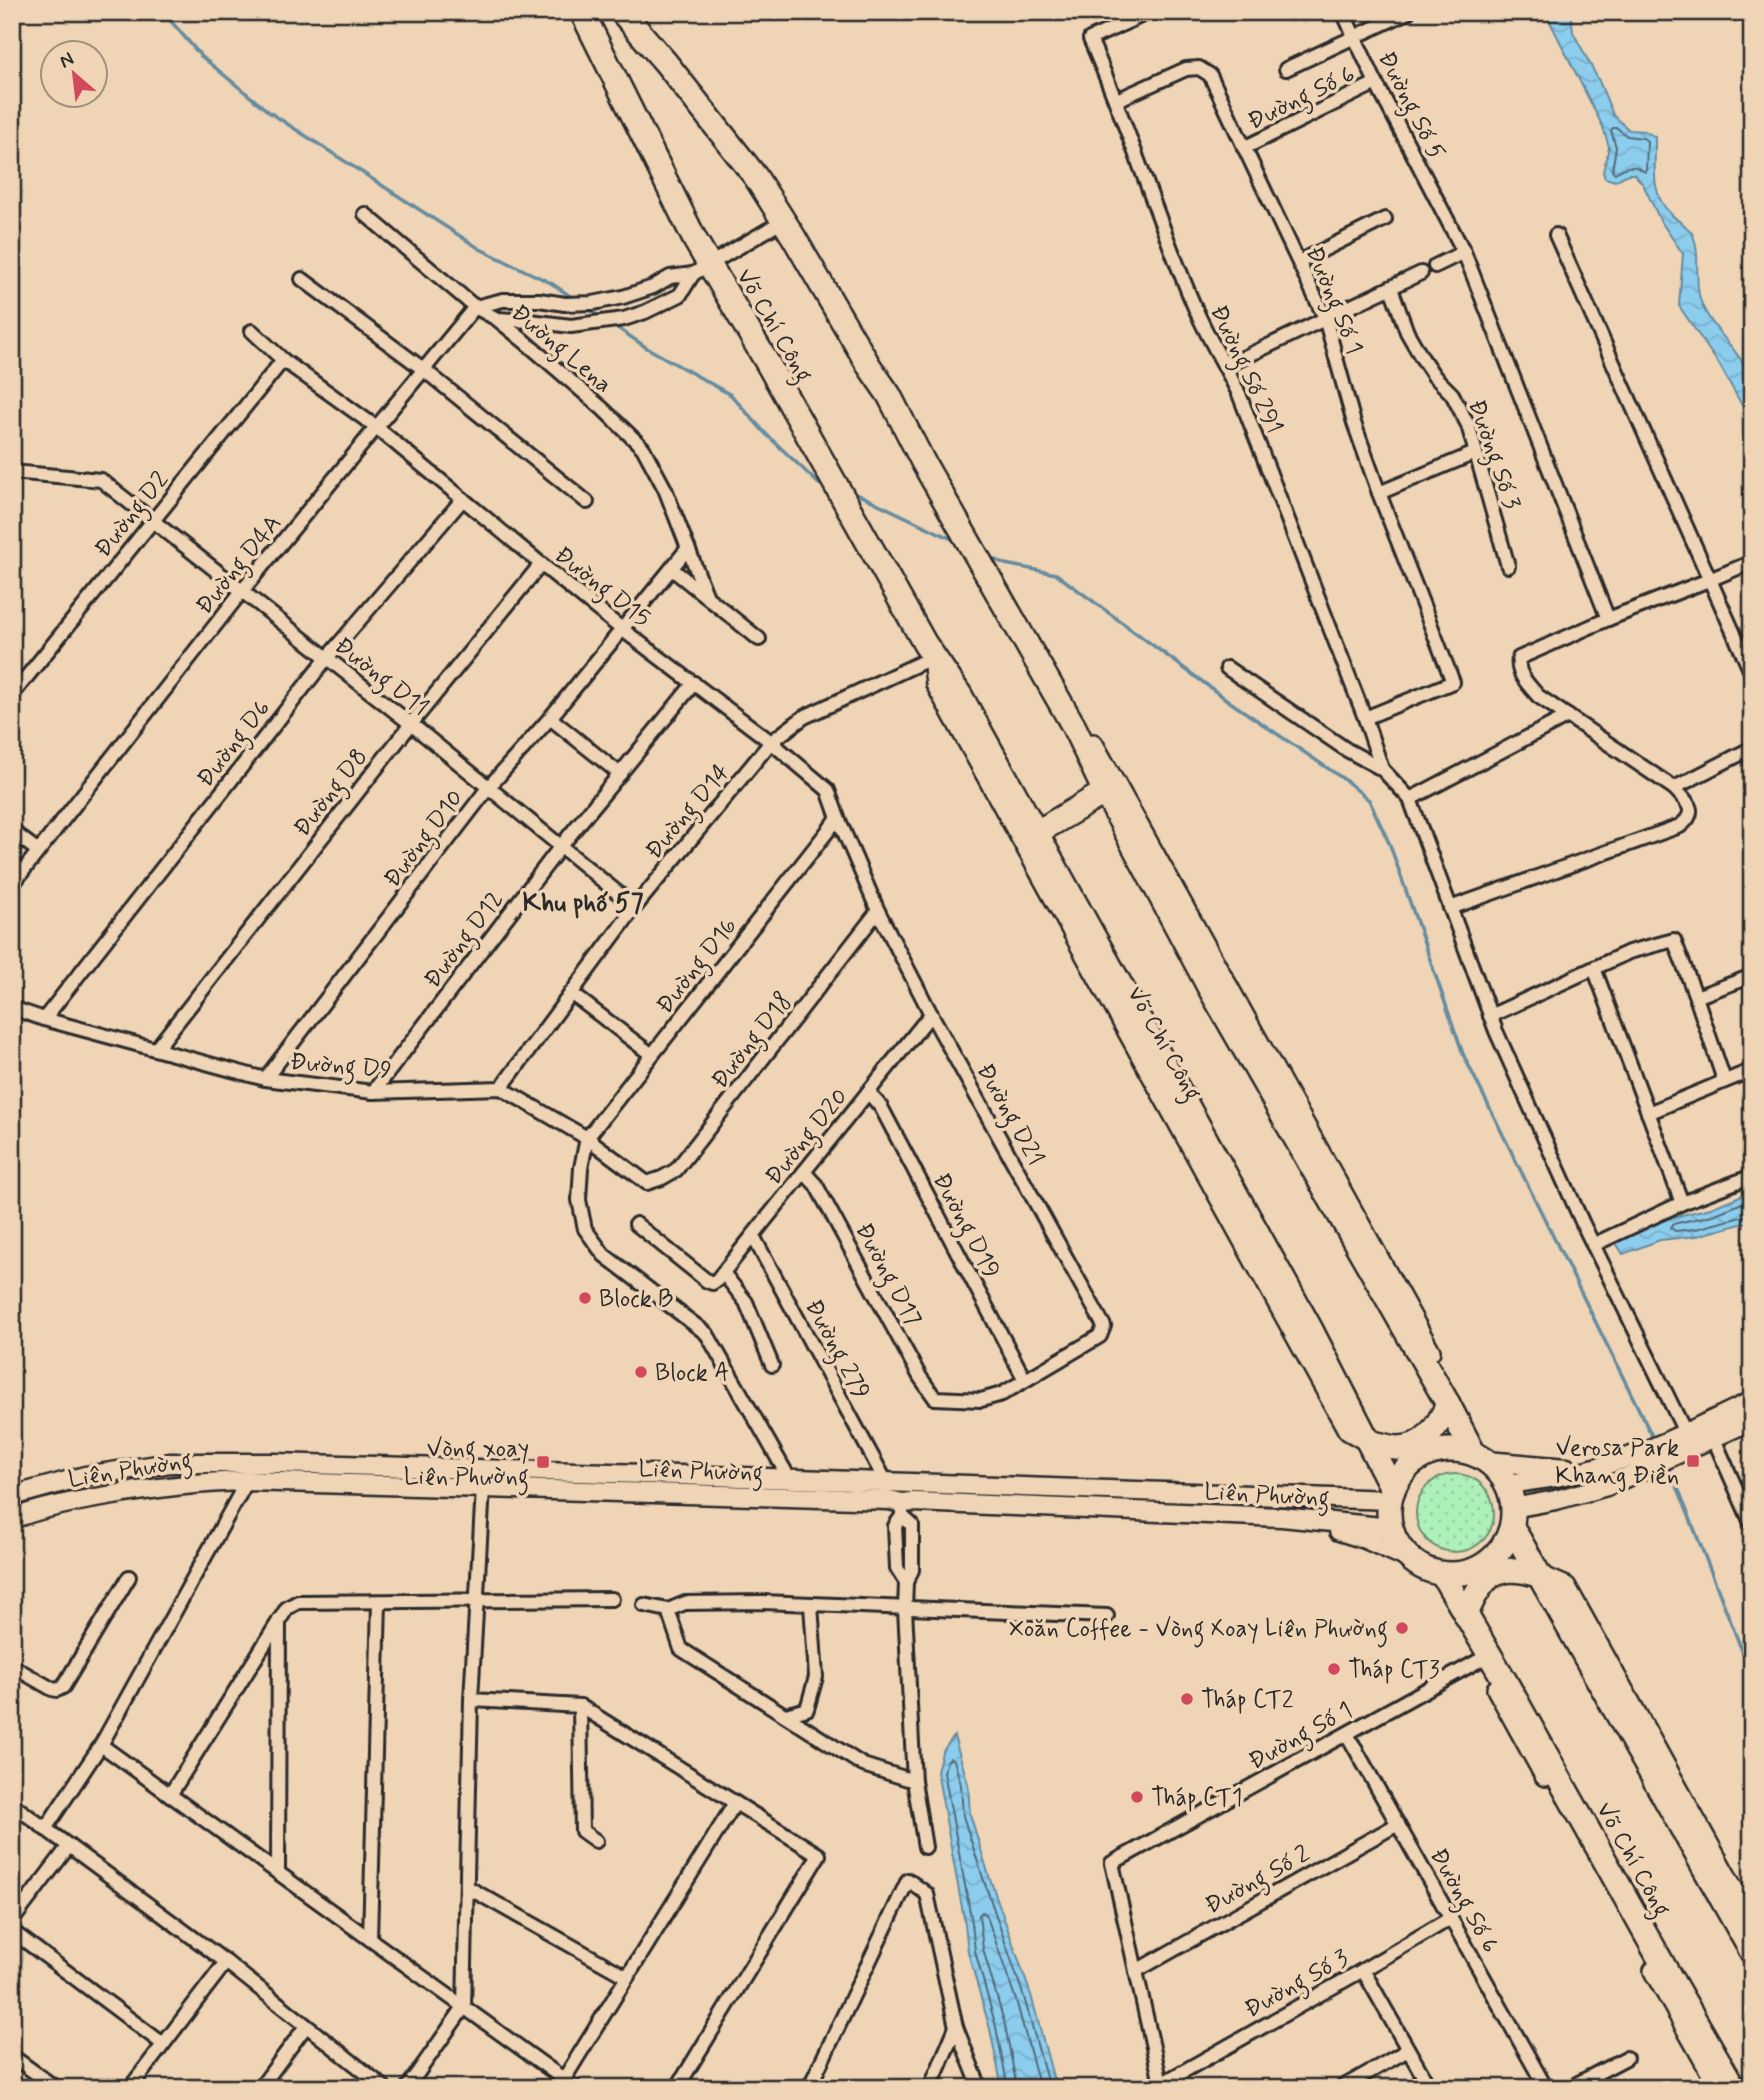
<svg xmlns="http://www.w3.org/2000/svg" width="1764" height="2100" viewBox="0 0 1764 2100" font-family="Mynerve,sans-serif">
<defs>
<pattern id="grass-dots" width="8" height="8" patternUnits="userSpaceOnUse" patternTransform="scale(1.75)"><rect width="8" height="8" fill="#adf0ba"/><path d="M2 2h.1M6 6h.1" fill="none" stroke="#95cea0" stroke-width="1.8" stroke-linecap="round"/></pattern>
<pattern id="water-waves" width="16" height="10" patternUnits="userSpaceOnUse" patternTransform="scale(1.75)"><rect width="16" height="10" fill="#8ccced"/><path d="M0 5q4-4 8 0t8 0" fill="none" stroke="#79afcb"/></pattern>
</defs>
<rect width="100%" height="100%" fill="#efd4b6"/>
<filter id="ink" filterUnits="userSpaceOnUse"><feTurbulence type="fractalNoise" baseFrequency=".0143" numOctaves="2"/><feDisplacementMap in="SourceGraphic" scale="14" xChannelSelector="R" yChannelSelector="G"/><feConvolveMatrix kernelMatrix="1 2 1 2 8 2 1 2 1" color-interpolation-filters="sRGB"/></filter>
<g filter="url(#ink)">
<circle fill="url(#grass-dots)" stroke="#6c8e72" stroke-width="2" cx="1455" cy="1513" r="39"/>
<g fill="url(#water-waves)" stroke="#658c9f" stroke-width="2">
<path d="M1545 12H1571L1573 32 1599 81 1613 115 1629 130 1645 131 1655 137C1656 163 1649 193 1670 213 1676 220 1689 227 1693 235 1701 255 1694 279 1700 299 1710 332 1746 352 1752 386 1754 398 1752 412 1752 423L1720 366 1679 306 1683 254 1660 220 1643 184 1634 174H1628L1615 181 1605 178 1603 172 1609 147 1603 127Z"/>
<polygon points="1752,1191 1752,1221 1697,1236 1660,1240 1623,1254 1614,1240 1648,1223 1711,1208"/>
<polygon points="954,1736 968,1784 970,1814 989,1876 1031,1995 1056,2088 1002,2088 990,2029 968,1952 965,1924 937,1771 942,1752"/>
</g>
<g fill="none" stroke-linecap="round" stroke-linejoin="round">
<g stroke="#526b79" stroke-width="2">
<path d="M1613 128H1617L1627 136 1643 138 1647 141 1646 172C1643 172 1641 170 1638 168 1630 164 1622 169 1615 173L1612 171 1616 147 1611 131Z"/>
<polyline points="1752,1199 1713,1215 1673,1224 1671,1228 1675,1231 1696,1229 1752,1214"/>
<polyline points="1008,2088 996,2027 975,1951 972,1923 944,1772 947,1761 950,1758 954,1760 961,1785 963,1816 983,1878 1024,1997 1049,2088"/>
<polyline points="1017,2088 1005,2025 983,1949 979,1915 982,1912 986,1914 1016,2000 1040,2088"/>
</g>
<g stroke="#658c9f" stroke-width="3.5">
<polyline points="163,12 201,56 269,112 480,249 551,283 576,300"/>
<polyline points="585,307 602,318"/>
<polyline points="612,324 647,348 731,395 766,434 819,484 826,487"/>
<polyline points="851,493 864,497 958,542"/>
<polyline points="987,556 1005,564 1056,574 1230,702 1345,780 1369,800 1390,845 1463,1054 1655,1442"/>
<polyline points="1666,1464 1680,1493 1752,1676"/>
</g>
<defs>
<g id="street">
<path d="M1149 12 1090 39C1129 127 1157 220 1195 308 1208 338 1225 365 1239 394L1365 718 1382 769"/>
<polyline points="1343,12 1376,83 1464,252 1608,619"/>
<polyline points="1286,69 1408,12"/>
<polyline points="1117,100 1186,69 1199,68 1210,75 1325,318 1354,423 1379,493 1453,682 1365,718"/>
<polyline points="1244,148 1376,83"/>
<polyline points="365,214 475,307 497,319 524,341 603,409 643,448 665,489 707,597"/>
<polyline points="1556,235 1752,674"/>
<polyline points="1299,262 1385,219"/>
<polyline points="1435,266 1464,252"/>
<polyline points="302,279 423,369 587,502"/>
<polyline points="1391,288 1407,332 1422,358 1434,376 1452,394 1468,425 1508,566"/>
<polyline points="475,307 503,300 539,300 565,304 593,303 623,297 653,287 670,277 693,274"/>
<polyline points="498,319 530,321 571,326 624,319 645,312 680,295 693,274 783,221"/>
<polyline points="252,331 283,360 376,427 541,564 623,630 771,742 828,790 838,818 878,911 931,1014 1104,1326 1100,1336 1002,1394 981,1400 935,1398 920,1377 816,1185 804,1172"/>
<polyline points="1226,366 1421,273"/>
<polyline points="12,472 101,480 411,724 635,907"/>
<polyline points="1379,493 1475,453"/>
<polyline points="672,569 759,639"/>
<polyline points="1227,668 1347,750 1382,769 1410,799 1496,1031 1583,1224 1685,1432"/>
<polyline points="12,695 283,360"/>
<polyline points="550,718 620,774"/>
<polyline points="1674,788 1752,748"/>
<polyline points="1410,799 1568,716"/>
<polyline points="12,831 38,851"/>
<polyline points="12,885 242,591 475,307"/>
<path d="M1450 908 1680 826C1700 811 1686 801 1674 788L1538 696C1529 685 1516 674 1519 658L1608 619 1709 580 1752 562"/>
<polyline points="1594,968 1682,1203"/>
<polyline points="571,993 652,1055"/>
<polyline points="1696,997 1752,976"/>
<polyline points="12,1008 44,1019 265,1079 373,1092 501,1088 587,1138 647,1183 662,1178 676,1170 878,911"/>
<polyline points="1490,1016 1629,952 1674,940 1696,997 1724,1080"/>
<polyline points="44,1019 326,659 463,499"/>
<polyline points="156,1049 411,724 541,564"/>
<polyline points="265,1079 488,788 550,718 688,548"/>
<polyline points="501,1088 635,907 771,742 804,717 933,657"/>
<polyline points="373,1092 561,846 694,683"/>
<polyline points="868,1092 881,1107 1025,1380"/>
<polyline points="1648,1113 1752,1070"/>
<polyline points="636,1224 707,1281 712,1283 717,1280 931,1014"/>
<polyline points="753,1236 886,1482"/>
<polyline points="1593,1245 1682,1203 1752,1176"/>
<polyline points="724,1274 746,1302 772,1365"/>
<polyline points="1714,1439 1752,1525"/>
<polyline points="789,1478 707,1334 604,1255 585,1229 579,1200 581,1168 587,1138 838,818"/>
<polyline points="902,1510 902,1516 895,1526 897,1568 906,1582"/>
<polyline points="902,1516 912,1525 912,1570 906,1582 905,1609 914,1781 925,1847"/>
<polyline points="644,1605 668,1610 681,1649 863,1765 914,1781"/>
<polyline points="668,1610 685,1603 763,1602 1107,1616"/>
<polyline points="12,1666 52,1689 57,1690 63,1687 129,1577"/>
<polyline points="471,1700 580,1706 819,1855 677,2088"/>
<polyline points="580,1706 582,1831 596,1841"/>
<polyline points="786,1715 807,1709 816,1677 811,1605"/>
<polyline points="1347,1734 1546,2088"/>
<polyline points="101,1745 576,2088"/>
<polyline points="170,1795 287,1608 298,1602 612,1599"/>
<polyline points="12,1804 226,1962 385,2088"/>
<polyline points="45,1829 101,1745 247,1481"/>
<polyline points="278,1873 279,1620"/>
<polyline points="467,1887 627,1977"/>
<polyline points="12,1921 69,1846"/>
<polyline points="12,1931 163,2044"/>
<polyline points="370,1939 379,1602"/>
<polyline points="1363,1970 1430,2088"/>
<polyline points="1136,1971 1398,1824"/>
<polyline points="12,2056 56,2088"/>
<polyline points="564,2079 735,1803"/>
<polyline points="1161,2084 1363,1970 1451,1918"/>
<polyline points="130,2088 226,1962"/>
<polyline points="260,2088 306,2026"/>
<polyline points="407,2088 464,2007 471,1700 483,1488"/>
<polyline points="809,2088 908,1880 927,1894 956,2027 980,2088"/>
<polyline points="930,2088 956,2027"/>
<polyline points="1162,2088 1112,1863 1489,1655"/>
<polyline points="1341,2088 1408,2050"/>
<polyline points="1569,2088 1626,2058"/>
</g>
<g id="secondary">
<polyline points="1487,1461 1567,1468"/>
<path d="M1507 1484C1538 1480 1568 1476 1598 1467 1651 1452 1702 1425 1752 1401"/>
<polyline points="12,1496 85,1476 170,1463 276,1463 713,1476 1390,1500"/>
<polyline points="1513,1508 1556,1500 1607,1486 1752,1420"/>
<path d="M12 1519C41 1508 71 1502 102 1497 152 1488 196 1482 247 1481L889 1500 902 1503 914 1502 1282 1517 1391 1528"/>
<polyline points="1339,1531 1365,1539 1410,1559"/>
</g>
<g id="primary">
<polyline points="933,657 936,684 1348,1430 1369,1442"/>
<polyline points="1093,744 1430,1351"/>
<polyline points="1541,1576 1566,1587 1752,1923"/>
<polyline points="1497,1689 1545,1776"/>
<polyline points="1654,1971 1720,2088"/>
</g>
<g id="highway">
<polyline points="582,12 695,240 768,364 925,644 960,695 1310,1328 1393,1490"/>
<polyline points="622,12 666,63 755,176 793,236 869,366 889,395 923,462 1073,725 1105,792 1208,985 1448,1404 1474,1454"/>
<polyline points="1036,833 1105,792"/>
<path d="M1369 1442C1378 1444 1388 1447 1396 1448 1425 1449 1438 1426 1448 1404"/>
<circle cx="1451" cy="1512" r="62"/>
<polyline points="1512,1527 1752,1952"/>
<polyline points="1442,1574 1505,1681 1667,1972 1734,2088"/>
<path d="M1466 1615C1482 1575 1497 1561 1541 1576"/>
</g>
</defs>
<use href="#street" stroke="#2b2b2b" stroke-width="18"/>
<use href="#secondary" stroke="#2b2b2b" stroke-width="23"/>
<use href="#primary" stroke="#2b2b2b" stroke-width="24"/>
<use href="#highway" stroke="#2b2b2b" stroke-width="28"/>
<use href="#street" stroke="#efd4b6" stroke-width="12"/>
<use href="#secondary" stroke="#efd4b6" stroke-width="18"/>
<use href="#primary" stroke="#efd4b6" stroke-width="19"/>
<use href="#highway" stroke="#efd4b6" stroke-width="23"/>
</g>
</g>
<g fill="#d1495b" stroke="#efd4b6" stroke-width="2.5">
<circle cx="585" cy="1298" r="7"/>
<circle cx="641" cy="1372" r="7"/>
<rect x="1686" y="1454" width="14" height="14" rx="3.5"/>
<rect x="536" y="1455" width="14" height="14" rx="3.5"/>
<circle cx="1402" cy="1628" r="7"/>
<circle cx="1334" cy="1669" r="7"/>
<circle cx="1187" cy="1699" r="7"/>
<circle cx="1137" cy="1797" r="7"/>
</g>
<g text-anchor="middle" stroke-width="7" stroke-linejoin="round" paint-order="stroke">
<g font-size="24" fill="#2b2b2b" stroke="#efd4b6">
<text transform="translate(1301 97) rotate(-26)" y="8">Đường Số 6</text>
<text transform="translate(1412 105) rotate(63)" y="8">Đường Số 5</text>
<text transform="translate(1335 300) rotate(68)" y="8">Đường Số 1</text>
<text transform="translate(775 325) rotate(60)" y="8">Võ Chí Công</text>
<text transform="translate(562 348) rotate(40)" y="8">Đường Lena</text>
<text transform="translate(1247 369) rotate(65)" y="8">Đường Số 291</text>
<text transform="translate(1495 454) rotate(71)" y="8">Đường Số 3</text>
<text transform="translate(131 514) rotate(-51)" y="8">Đường D2</text>
<text transform="translate(238 564) rotate(-51)" y="8">Đường D4A</text>
<text transform="translate(603 586) rotate(38)" y="8">Đường D15</text>
<text transform="translate(382 676) rotate(38)" y="8">Đường D11</text>
<text transform="translate(233 743) rotate(-52)" y="8">Đường D6</text>
<text transform="translate(330 792) rotate(-52)" y="8">Đường D8</text>
<text transform="translate(687 811) rotate(-50)" y="8">Đường D14</text>
<text transform="translate(423 838) rotate(-53)" y="8">Đường D10</text>
<text transform="translate(463 939) rotate(-53)" y="8">Đường D12</text>
<text transform="translate(696 965) rotate(-52)" y="8">Đường D16</text>
<text transform="translate(751 1040) rotate(-52)" y="8">Đường D18</text>
<text transform="translate(1165 1043) rotate(61)" y="8">Võ Chí Công</text>
<text transform="translate(341 1065) rotate(5)" y="8">Đường D9</text>
<text transform="translate(1011 1114) rotate(61)" y="8">Đường D21</text>
<text transform="translate(806 1136) rotate(-51)" y="8">Đường D20</text>
<text transform="translate(967 1225) rotate(62)" y="8">Đường D19</text>
<text transform="translate(889 1274) rotate(62)" y="8">Đường D17</text>
<text transform="translate(838 1349) rotate(62)" y="8">Đường 279</text>
<text transform="translate(130 1469) rotate(-9)" y="8">Liên Phường</text>
<text transform="translate(701 1470) rotate(2)" y="8">Liên Phường</text>
<text transform="translate(1267 1494) rotate(3)" y="8">Liên Phường</text>
<text transform="translate(1300 1735) rotate(-29)" y="8">Đường Số 1</text>
<text transform="translate(1634 1859) rotate(61)" y="8">Võ Chí Công</text>
<text transform="translate(1257 1879) rotate(-29)" y="8">Đường Số 2</text>
<text transform="translate(1465 1900) rotate(61)" y="8">Đường Số 6</text>
<text transform="translate(1296 1983) rotate(-29)" y="8">Đường Số 3</text>
</g>
<g font-size="24" fill="#2b2b2b" stroke="#efd4b6" text-anchor="start">
<text x="599" y="1306">Block B</text>
<text x="655" y="1380">Block A</text>
<text x="1679" y="1455" text-anchor="end">Verosa Park<tspan x="1679" dy="28">Khang Điền</tspan></text>
<text x="529" y="1456" text-anchor="end">Vòng xoay<tspan x="529" dy="28">Liên Phường</tspan></text>
<text x="1388" y="1636" text-anchor="end">Xoăn Coffee - Vòng Xoay Liên Phường</text>
<text x="1348" y="1677">Tháp CT3</text>
<text x="1201" y="1707">Tháp CT2</text>
<text x="1151" y="1805">Tháp CT1</text>
</g>
<g font-size="26" font-weight="bold" fill="#2b2b2b" stroke="#efd4b6">
<text x="583" y="911">Khu phố 57</text>
</g>
</g>
<rect width="1764" height="2100" fill="none" stroke="#efd4b6" stroke-width="42"/>
<rect x="21" y="21" width="1722" height="2058" fill="none" stroke="#2b2b2b" stroke-width="2.5" filter="url(#ink)"/>
<g transform="translate(74 74) rotate(332)"><circle r="33" fill="#efd4b6" stroke="#a1907e" stroke-width="2"/>
<path d="M0-5L12 26L0 18L-12 26Z" fill="#d1495b"/>
<text y="-10" font-size="19" font-weight="bold" text-anchor="middle" fill="#2b2b2b">N</text>
</g>
</svg>
